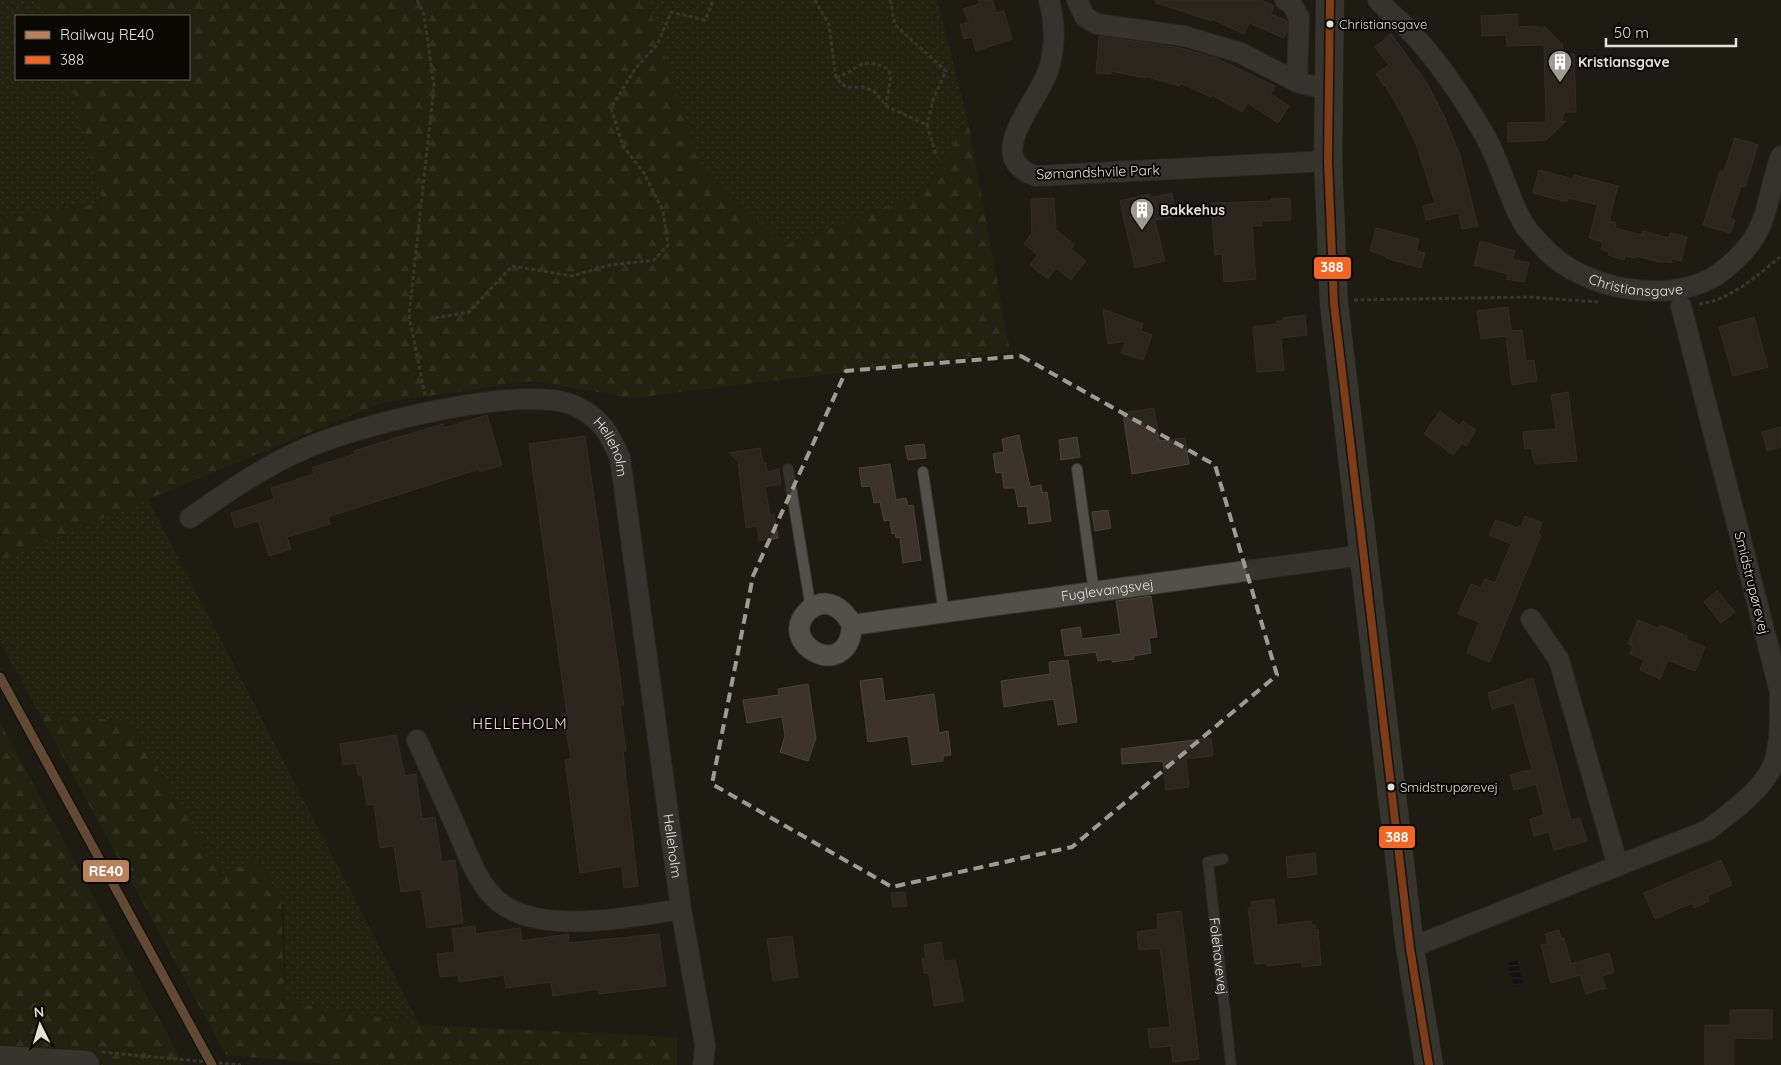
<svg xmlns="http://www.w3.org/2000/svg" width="1781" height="1065" viewBox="0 0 1781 1065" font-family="Quicksand,sans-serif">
<defs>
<pattern id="grass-dots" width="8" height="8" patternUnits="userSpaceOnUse" patternTransform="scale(1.25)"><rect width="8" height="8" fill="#292b0f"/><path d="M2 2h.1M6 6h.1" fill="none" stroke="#484931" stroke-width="1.8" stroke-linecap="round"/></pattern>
<pattern id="forest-firs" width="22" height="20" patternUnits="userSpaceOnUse" patternTransform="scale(1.25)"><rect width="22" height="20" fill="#292b0f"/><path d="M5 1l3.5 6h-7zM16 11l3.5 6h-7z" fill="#484931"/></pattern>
<pattern id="water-rules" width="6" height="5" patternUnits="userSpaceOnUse" patternTransform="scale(1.25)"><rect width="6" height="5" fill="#030715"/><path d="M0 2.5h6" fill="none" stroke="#282b36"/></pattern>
</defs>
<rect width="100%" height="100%" fill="#1d1b12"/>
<g fill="url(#grass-dots)">
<polygon points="0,0 32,0 52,12 53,16 16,16 16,79 70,79 103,203 0,219"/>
<polygon points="647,0 937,0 968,121 923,192 787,245 701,170"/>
<polygon points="148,499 420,1025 285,1001 284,907 259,859 223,874 127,721 39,713 0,642 0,561"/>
</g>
<g fill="url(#forest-firs)">
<polygon points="32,0 647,0 701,170 787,245 923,192 968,121 1010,352 633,398 532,381 381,403 0,561 0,219 103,203 70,79 189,79 189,16 53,16 52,12"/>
<polygon points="39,713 127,721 223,874 258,859 281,901 285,1001 420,1025 677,1037 677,1065 336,1065 226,1055"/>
<polygon points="0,722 184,1065 0,1065"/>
</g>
<polygon fill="url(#water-rules)" points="1517,960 1523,983 1514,986 1508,963"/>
<g fill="#3c332a" stroke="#47443c">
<polygon points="978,0 992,0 996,13 1004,11 1012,39 976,51 972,37 964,39 960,25 969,22 963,9 979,4"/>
<polygon points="1156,0 1261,0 1274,6 1271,14 1287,21 1287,31 1284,38 1249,23 1244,34 1212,19 1212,21 1156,3"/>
<polygon points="1518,14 1518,27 1534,26 1544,29 1544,26 1562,44 1563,54 1574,54 1576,112 1564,112 1562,122 1566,121 1546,140 1508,142 1508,123 1546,122 1544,45 1507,46 1506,35 1482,36 1481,16"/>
<polygon points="1391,34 1427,83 1445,118 1460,156 1478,226 1462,229 1459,213 1426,220 1423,206 1435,203 1418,149 1403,116 1385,85 1384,86 1376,74 1389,65 1375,47"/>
<polygon points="1099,36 1181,48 1218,59 1275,86 1271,94 1289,106 1278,123 1248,103 1242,112 1212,95 1211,97 1180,83 1179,86 1145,76 1145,78 1111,71 1111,74 1096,73"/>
<polygon points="1735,138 1758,145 1745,187 1741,186 1730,218 1735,220 1730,233 1703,225 1720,171 1724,172"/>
<polygon points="1539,170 1573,179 1574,175 1618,186 1609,221 1616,223 1615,228 1642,235 1643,231 1669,238 1670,233 1687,237 1681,261 1672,259 1671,263 1663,261 1663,263 1636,256 1635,258 1625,256 1624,260 1608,255 1609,252 1601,249 1603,242 1589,238 1598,205 1568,198 1567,202 1533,193"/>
<polygon points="1172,193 1177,216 1155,220 1165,261 1135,268 1120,201 1149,194 1150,198"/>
<polygon points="1054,198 1056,230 1074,244 1071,249 1086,261 1071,280 1056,268 1048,279 1030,265 1038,255 1024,244 1032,233 1031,199"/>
<polygon points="1290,198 1291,220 1262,221 1262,226 1252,226 1256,279 1224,282 1222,254 1215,255 1211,203 1271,201 1271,199"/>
<polygon points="1376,228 1419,239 1416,251 1425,253 1421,268 1386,258 1386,256 1370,251"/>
<polygon points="1480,241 1515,251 1512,259 1529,263 1524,282 1506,279 1508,274 1474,265"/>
<polygon points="1508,307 1511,331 1522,330 1526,361 1534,360 1537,381 1512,385 1506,336 1481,339 1477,311"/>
<polygon points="1103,309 1143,324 1141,331 1152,335 1143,360 1121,353 1126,341 1108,344"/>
<polygon points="1305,315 1307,335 1281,338 1284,370 1257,372 1253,327 1277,324 1277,321 1283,321 1283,318"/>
<polygon points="1754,317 1768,367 1733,376 1719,327"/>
<polygon points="1568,392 1577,461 1535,464 1531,448 1525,449 1523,432 1556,429 1551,395"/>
<polygon points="1154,408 1159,441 1185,438 1189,464 1132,474 1123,413"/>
<polygon points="1440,411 1460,426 1463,421 1476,430 1466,446 1462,443 1453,455 1424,434"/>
<polygon points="487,415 502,465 480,472 479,469 328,517 330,524 287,537 291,549 269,556 258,521 235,528 231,513 274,499 271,488 314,474 312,468 355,454 354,451 399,437 443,424 444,428"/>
<polygon points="1781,427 1781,447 1767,451 1762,432"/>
<polygon points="1019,435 1030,487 1041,485 1042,493 1047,492 1051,521 1029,524 1027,506 1018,507 1015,488 1004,488 1002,472 996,473 993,454 1004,452 1002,439"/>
<polygon points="585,436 624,705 620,706 626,751 623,751 638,886 624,888 622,866 580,873 565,760 571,759 563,714 567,714 529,444"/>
<polygon points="1077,437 1080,457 1061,460 1059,440"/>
<polygon points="924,444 926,458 908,460 905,446"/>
<polygon points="760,448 763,463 766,463 767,472 779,469 781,484 765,487 770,515 774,514 778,538 759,541 757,526 746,528 738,461 729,453"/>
<polygon points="890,464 896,500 906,498 908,506 913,505 921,560 903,563 900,537 896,538 895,533 892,534 890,520 884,521 880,502 874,503 871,486 862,487 859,468"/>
<polygon points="1108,510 1111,528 1095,531 1092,512"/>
<polygon points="1525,516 1542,523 1538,534 1541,535 1490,662 1467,653 1479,622 1458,614 1471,584 1481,588 1485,579 1495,583 1511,544 1489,535 1496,520 1517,528 1518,526 1521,527"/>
<polygon points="1717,591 1735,612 1721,623 1704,602"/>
<polygon points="1151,596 1157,637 1149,638 1151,653 1134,656 1134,659 1112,662 1112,659 1098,661 1096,652 1065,656 1061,630 1080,627 1082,639 1121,634 1116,601"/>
<polygon points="1638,620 1658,628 1660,625 1687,636 1686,639 1705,647 1695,671 1668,660 1660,679 1640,670 1644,660 1630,654 1633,646 1628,644"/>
<polygon points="1068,660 1077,722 1058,725 1054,699 1004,707 1001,681 1050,674 1049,662"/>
<polygon points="882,678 885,701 934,694 939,733 948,731 951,755 943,756 943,761 912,765 908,736 868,742 860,681"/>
<polygon points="1533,678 1571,820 1580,818 1587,841 1554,850 1549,832 1534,836 1530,819 1544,815 1536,784 1514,790 1510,775 1532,769 1514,703 1492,709 1488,693"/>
<polygon points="808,684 816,738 808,761 780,752 785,736 782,717 747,723 743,700 779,695 778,689"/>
<polygon points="396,735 405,776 416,774 422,819 435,817 442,862 455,860 463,923 427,928 421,889 401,892 394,846 380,848 374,804 367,805 362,775 358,775 356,763 343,765 340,744"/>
<polygon points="1211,738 1213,756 1186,759 1189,787 1166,790 1163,761 1122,764 1121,749"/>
<polygon points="1315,853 1317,874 1288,878 1286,857"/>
<polygon points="1721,860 1732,885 1707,896 1709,901 1694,908 1692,903 1655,919 1644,893"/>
<polygon points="905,892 907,906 893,907 891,893"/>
<polygon points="1274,899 1277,925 1311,921 1312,926 1315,925 1315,930 1318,929 1321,965 1302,967 1302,962 1268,966 1265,963 1255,964 1248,908 1251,908 1251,902"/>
<polygon points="1181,911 1199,1059 1173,1062 1171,1046 1150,1048 1148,1029 1170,1027 1160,948 1139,950 1137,932 1158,929 1157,914"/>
<polygon points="475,926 476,934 520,928 522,941 568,934 569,943 659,934 666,986 599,994 598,989 553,996 551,982 506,988 504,975 459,982 458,975 440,977 437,954 455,952 452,929"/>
<polygon points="1559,930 1561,939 1564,938 1571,964 1609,953 1614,972 1602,976 1606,988 1586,994 1580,975 1551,983 1541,945 1548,944 1545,934"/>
<polygon points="792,936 798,977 773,981 767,939"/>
<polygon points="941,942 944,961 955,960 964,1001 934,1006 929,973 924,973 922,959 926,958 924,945"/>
<polygon points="1730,1010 1772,1010 1772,1039 1734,1038 1734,1065 1705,1065 1705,1025 1730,1025"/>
</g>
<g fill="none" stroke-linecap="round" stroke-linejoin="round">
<defs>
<g id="lane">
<polyline points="788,469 811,609"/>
<polyline points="1077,469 1094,592"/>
<polyline points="923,472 944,613"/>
<path id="s1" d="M1223 859 1208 862 1231 1065"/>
</g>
<g id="street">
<path d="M1049 0C1055 23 1056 45 1049 68 1040 101 980 158 1036 176L1328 161"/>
<polyline points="1077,0 1085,17 1097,24 1184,36 1241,53 1297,82 1329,90"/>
<polyline points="1285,0 1291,3 1299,17 1297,82"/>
<path id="s2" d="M1378 0C1388 11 1400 21 1411 32 1440 63 1464 99 1485 136 1500 162 1507 193 1521 219 1526 230 1537 240 1545 249 1582 288 1662 304 1710 279 1725 271 1742 255 1752 241 1769 216 1770 184 1781 156"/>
<path id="s3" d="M190 518C227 492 263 467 304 449 354 426 529 381 577 407 602 419 609 433 620 458L681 909 705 1045 703 1065"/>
<polyline points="1531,619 1559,660 1618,866"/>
<path id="s4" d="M852 625C844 609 827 595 809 610 773 643 849 685 852 625L1363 555"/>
<path d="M417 740C430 769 443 798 456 827 467 852 477 884 499 902 543 936 630 917 681 909"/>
<path d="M1410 948 1708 830C1730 813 1762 791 1773 765 1781 743 1780 716 1780 692L1681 306"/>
</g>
<g id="secondary">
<polyline points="1330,0 1328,161 1334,304 1410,948 1429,1065"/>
<polyline points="0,1060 85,1065"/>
</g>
</defs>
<use href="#lane" stroke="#37362f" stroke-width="12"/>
<use href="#street" stroke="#37362f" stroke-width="22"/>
<use href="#secondary" stroke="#37362f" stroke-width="29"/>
<g stroke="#55534d" stroke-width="3" stroke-dasharray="4 2.5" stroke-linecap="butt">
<polyline points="417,0 424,15 434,86 409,316 425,395"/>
<polyline points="815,0 829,25 836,78 846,87 863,87 874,91 886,106 927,125 936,155"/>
<polyline points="890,0 895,25 946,71 933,100 927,125"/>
<path d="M836 78C860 69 861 55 888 69L891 76 886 105"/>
<polyline points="1354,300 1529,297 1598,302"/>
<path d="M1699 304C1729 301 1758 275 1781 256"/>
<polyline points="435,318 469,312 512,266 572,276 610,265 654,260 668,245 663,211 644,173 623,146 611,108 635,69 657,45 671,12 705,20 712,4 710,0"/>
<polyline points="102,1052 241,1065"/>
</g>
<use href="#lane" stroke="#525049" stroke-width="10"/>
<use href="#street" stroke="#525049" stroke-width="20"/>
<use href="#secondary" stroke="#53534f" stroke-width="28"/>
<defs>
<polyline id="bus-1" points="1330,0 1328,161 1334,304 1410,948 1429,1065"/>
</defs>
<use href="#bus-1" stroke="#0a0803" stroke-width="11"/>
<use href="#bus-1" stroke="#f26522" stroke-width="8"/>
<defs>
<polyline id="rail-1" points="0,677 212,1065"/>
</defs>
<use href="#rail-1" stroke="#0a0803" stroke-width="12"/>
<use href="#rail-1" stroke="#b6815c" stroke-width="9"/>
</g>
<path d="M0 0H1781V1065H0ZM1021 356 1215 465 1277 675 1072 847 892 887 712 784 753 576 846 371Z" fill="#1d1b12" fill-opacity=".55" fill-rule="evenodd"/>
<path fill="none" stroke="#9e9c91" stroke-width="4" stroke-dasharray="10 6" stroke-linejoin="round" d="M1021 356 1215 465 1277 675 1072 847 892 887 712 784 753 576 846 371Z"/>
<defs>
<symbol id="building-pin" viewBox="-11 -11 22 30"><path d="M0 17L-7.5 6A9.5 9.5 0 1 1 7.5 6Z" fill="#9e9c91" stroke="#0a0803"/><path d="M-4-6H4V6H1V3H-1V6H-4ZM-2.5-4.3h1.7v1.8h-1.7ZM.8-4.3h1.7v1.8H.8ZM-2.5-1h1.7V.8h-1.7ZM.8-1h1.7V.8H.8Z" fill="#fff"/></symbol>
</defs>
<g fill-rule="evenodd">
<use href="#building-pin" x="1546" y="48" width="28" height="38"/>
<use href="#building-pin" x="1128" y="196" width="28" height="38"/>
</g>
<g fill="#e4e1d6" stroke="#0a0803" stroke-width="2">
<circle cx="1330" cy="24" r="4.5"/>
<circle cx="1391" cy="787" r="4.5"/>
</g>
<g text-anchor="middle" stroke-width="4" stroke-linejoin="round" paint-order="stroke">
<g font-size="13" fill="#e4e1d6" stroke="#0a0803" text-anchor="start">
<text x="1339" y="29">Christiansgave</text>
<text x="1400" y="792">Smidstrupørevej</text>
</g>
<g font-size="14" font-weight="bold" fill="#e4e1d6" stroke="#0a0803" text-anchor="start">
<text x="1578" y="67">Kristiansgave</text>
<text x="1160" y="215">Bakkehus</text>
</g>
<g font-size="14" fill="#e4e1d6" stroke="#0a0803">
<text transform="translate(1098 172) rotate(-2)" y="5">Sømandshvile Park</text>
<text dy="5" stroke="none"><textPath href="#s2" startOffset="404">Christiansgave</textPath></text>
<text dy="5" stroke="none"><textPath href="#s3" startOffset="469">Helleholm</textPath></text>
<text transform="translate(1752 583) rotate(76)" y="5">Smidstrupørevej</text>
<text dy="5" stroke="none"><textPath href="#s4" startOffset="419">Fuglevangsvej</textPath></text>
<text dy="5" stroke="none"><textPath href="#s3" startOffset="874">Helleholm</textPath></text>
<text dy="5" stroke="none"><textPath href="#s1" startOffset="110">Folehavevej</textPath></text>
</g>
<g font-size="15" letter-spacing="1" fill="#f7d9eb" stroke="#0a0803">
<text x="520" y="729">HELLEHOLM</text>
</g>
</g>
<g stroke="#0a0803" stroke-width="2">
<rect x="1313" y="256" width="39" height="24" rx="5" fill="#f26522"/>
<rect x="1378" y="825" width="38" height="24" rx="5" fill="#f26522"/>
<rect x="82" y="859" width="48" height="24" rx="5" fill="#b6815c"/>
</g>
<g font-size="14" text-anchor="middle" font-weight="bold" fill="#fff">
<text x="1332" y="272">388</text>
<text x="1397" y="842">388</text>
<text x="106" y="876">RE40</text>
</g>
<rect x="15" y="15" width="175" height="65" fill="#0a0803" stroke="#615f57"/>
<rect x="25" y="31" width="25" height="8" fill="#b6815c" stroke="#615f57"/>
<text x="60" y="40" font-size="15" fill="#e4e1d6">Railway RE40</text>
<rect x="25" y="56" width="25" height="8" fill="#f26522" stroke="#615f57"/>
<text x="60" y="65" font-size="15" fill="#e4e1d6">388</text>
<g transform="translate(40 1025) rotate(355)" stroke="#0a0803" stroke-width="4" paint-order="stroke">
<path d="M0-4L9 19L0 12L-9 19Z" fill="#e4e1d6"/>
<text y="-8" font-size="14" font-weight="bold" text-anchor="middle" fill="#e4e1d6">N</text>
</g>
<path d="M1606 38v8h130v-8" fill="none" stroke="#e4e1d6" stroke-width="2.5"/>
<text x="1614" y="38" font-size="15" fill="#e4e1d6" stroke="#0a0803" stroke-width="4" paint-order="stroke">50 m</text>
</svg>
